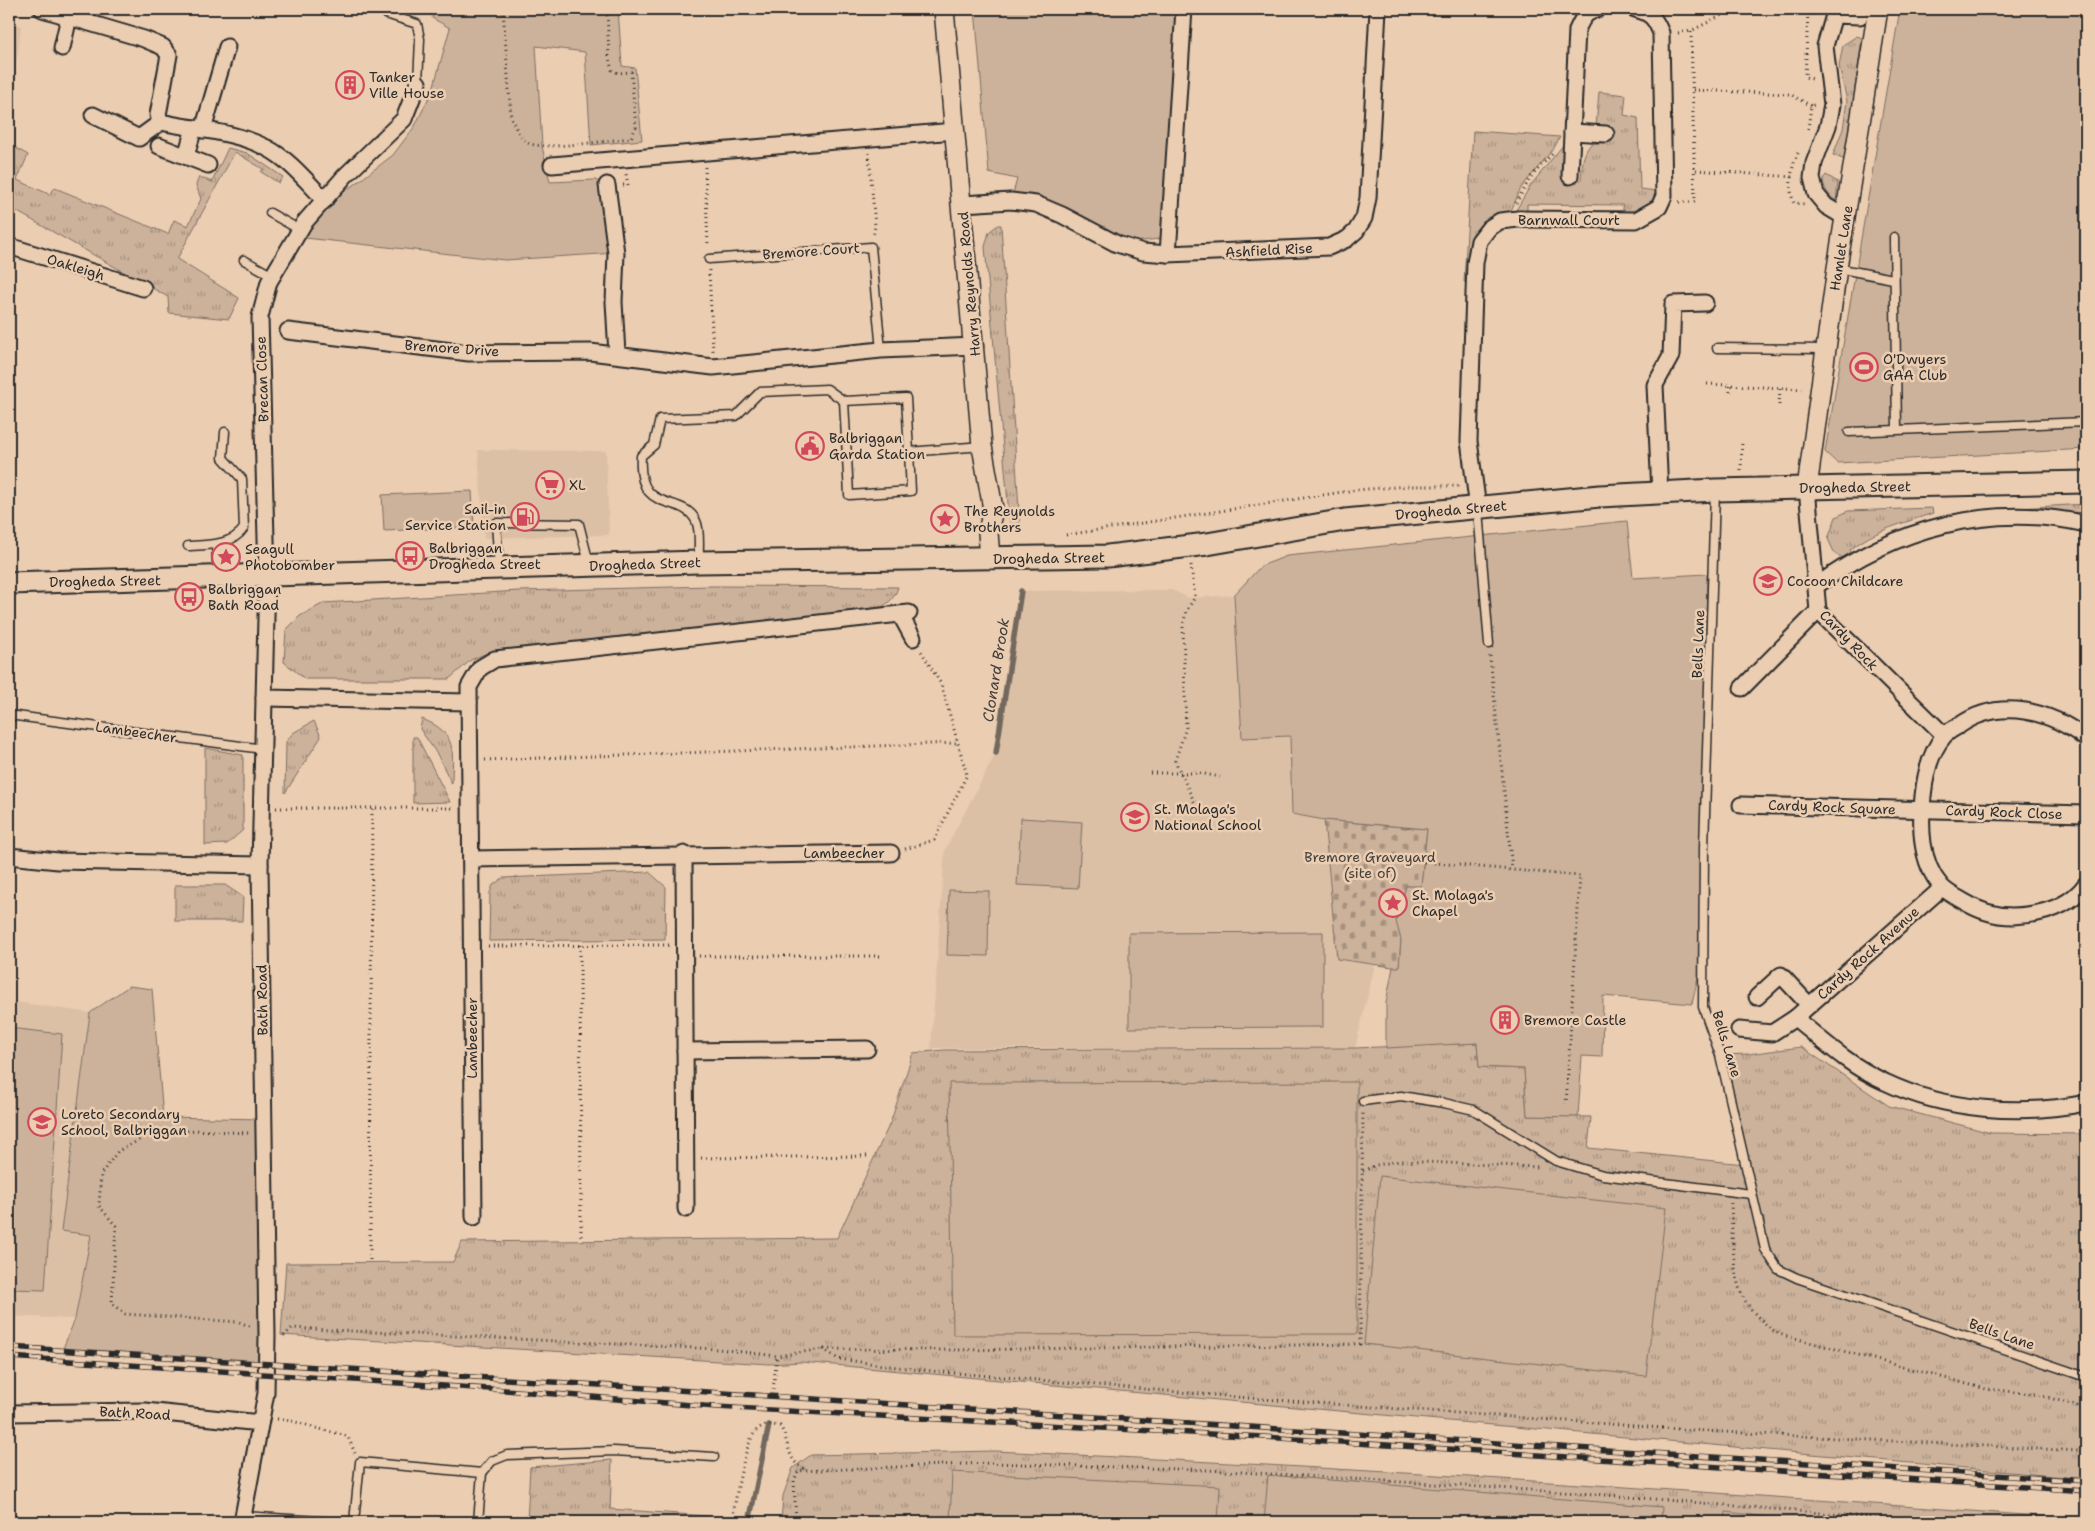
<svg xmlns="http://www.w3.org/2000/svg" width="2095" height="1531" viewBox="0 0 2095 1531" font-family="'Shantell Sans',sans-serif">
<defs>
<pattern id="grass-tufts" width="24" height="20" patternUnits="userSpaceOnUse" patternTransform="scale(1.25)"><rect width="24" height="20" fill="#ccb29b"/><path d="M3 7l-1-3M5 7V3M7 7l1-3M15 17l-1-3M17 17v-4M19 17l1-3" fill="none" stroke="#a6917f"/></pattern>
<pattern id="cemetery-stones" width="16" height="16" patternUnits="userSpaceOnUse" patternTransform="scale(1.25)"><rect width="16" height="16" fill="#ccb29b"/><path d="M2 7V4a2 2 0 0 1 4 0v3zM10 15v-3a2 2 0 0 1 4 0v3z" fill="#a6917f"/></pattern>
</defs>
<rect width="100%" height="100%" fill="#ebcdb1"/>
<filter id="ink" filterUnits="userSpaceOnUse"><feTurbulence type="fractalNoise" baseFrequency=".02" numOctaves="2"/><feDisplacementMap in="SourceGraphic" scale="10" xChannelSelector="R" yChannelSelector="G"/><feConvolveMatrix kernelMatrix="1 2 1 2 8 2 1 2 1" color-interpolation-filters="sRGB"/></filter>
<g filter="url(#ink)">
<g fill="#dbc0a6">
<polygon points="9,22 21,26 18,53 9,90"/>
<polygon points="478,450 606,451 609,535 484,538"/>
<polygon points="1172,590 1189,598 1234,595 1242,737 1290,736 1292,814 1324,820 1337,959 1375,965 1355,1048 931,1048 945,850 996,753 1021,591"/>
<polygon points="9,1001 90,1013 61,1230 91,1235 75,1319 9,1316"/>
</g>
<g fill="url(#grass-tufts)" stroke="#7c6e63">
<polygon points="1857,36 1862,38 1845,160 1833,155 1843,129 1847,101 1839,66 1843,45"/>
<path d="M1599 92 1626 95 1624 115 1638 118 1640 189 1657 191 1652 203 1639 211 1623 212V205L1527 204V211L1515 212 1531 185 1564 144V179L1581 180C1582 167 1582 154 1591 144L1609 142 1610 128 1596 127Z"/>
<polygon points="1473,131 1560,137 1554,148 1521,188 1510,213 1497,215 1469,282 1464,282"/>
<polygon points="9,144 28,155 17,180 49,194 55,188 168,234 174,220 188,226 201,199 196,185 199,177 212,182 228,148 247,153 283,177 279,183 261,172 263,169 235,152 177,259 239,298 229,319 169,313 168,297 9,207"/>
<path d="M1826 175 1838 182 1836 201C1828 195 1824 189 1823 179Z"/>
<polygon points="998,225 1001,225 1020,526 1010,525 985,247 989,232"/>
<polygon points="2086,504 2086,520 2061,513 2019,508"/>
<path d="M1932 508 1933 513C1905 523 1873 530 1850 550L1853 555 1846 560 1835 554 1828 539 1836 517 1848 511Z"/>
<path d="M711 586 898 587C895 599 885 607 874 610L489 652 471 660 449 679H305L284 662 286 630 300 616 324 603 519 591Z"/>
<path d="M422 719C459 733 452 752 452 784L437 754 420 729Z"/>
<polygon points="314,721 321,737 285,793 286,742 293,733"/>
<polygon points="413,737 417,737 450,802 413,803"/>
<polygon points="205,748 243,755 243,830 227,844 205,845"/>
<polygon points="649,872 666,887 665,939 489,941 490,893 493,885 503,878"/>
<polygon points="175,885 225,885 243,897 242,921 175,921"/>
<polygon points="1477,1043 1479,1067 1524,1069 1527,1116 1591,1117 1588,1148 1744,1164 1720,1055 1748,1054 1801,1047 1889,1106 1991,1133 2086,1134 2086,1479 801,1362 769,1364 281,1335 286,1263 453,1262 462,1242 837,1238 891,1121 913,1053 944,1050 1355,1048"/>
<path d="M995 1451C1357 1468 1718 1492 2079 1519L2086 1522H781L783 1496 793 1468 811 1455Z"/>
<polygon points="612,1460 610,1509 721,1517 720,1522 527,1522 530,1467"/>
</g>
<polygon fill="url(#cemetery-stones)" stroke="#7c6e63" points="1324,820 1427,829 1421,887 1406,886 1397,921 1401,940 1399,968 1337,959"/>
<g fill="#ccb29b" stroke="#7c6e63">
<polygon points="434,9 618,9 622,66 635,68 642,140 591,145 585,52 536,46 542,146 550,182 595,180 607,185 616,253 505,260 296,237 325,200 354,185 393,155 415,126 433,89 450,28 432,18"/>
<polygon points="975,9 1178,9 1163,232 1159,239 1117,244 1011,201 1017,179 989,173"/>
<polygon points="1900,9 2086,9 2086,449 1837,463 1825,452"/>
<polygon points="472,491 474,527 384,531 382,495"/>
<polygon points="1627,521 1633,578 1707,574 1700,968 1692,1004 1603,996 1602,1057 1582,1056 1578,1117 1527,1116 1524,1069 1479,1067 1477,1043 1386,1048 1386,1003 1393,967 1399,967 1401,940 1396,921 1406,886 1421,886 1427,829 1324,820 1292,814 1290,736 1242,738 1234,595 1261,566 1287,556"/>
<polygon points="1021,818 1082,822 1078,888 1017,885"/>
<polygon points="949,890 989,891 988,956 947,955"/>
<polygon points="1323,932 1323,1027 1129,1028 1129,933"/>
<polygon points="129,986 152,989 163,1117 264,1119 268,1364 62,1351 75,1319 91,1235 61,1231 90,1013"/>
<polygon points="9,1028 62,1034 45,1290 9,1289"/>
<polygon points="1357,1082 1357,1334 953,1335 949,1083"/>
<polygon points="1380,1176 1666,1208 1646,1376 1364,1344"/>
<polygon points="952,1472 1220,1486 1218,1522 950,1522"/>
<polygon points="1268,1475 1662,1507 1661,1522 1264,1522"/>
<polygon points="1726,1512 1812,1522 1725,1522"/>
</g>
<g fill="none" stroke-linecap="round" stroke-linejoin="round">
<g stroke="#72675d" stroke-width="5.5">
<polyline points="996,753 1021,591"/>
<polyline points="749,1522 769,1425"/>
</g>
<defs>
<g id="service">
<polyline points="386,14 417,24 420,39 418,83"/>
<polyline points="270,213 300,230"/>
<polyline points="1894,237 1897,429"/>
<polyline points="709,259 871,247 881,350"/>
<polyline points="244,260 273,276"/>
<polyline points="1837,268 1893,279"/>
<polyline points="1717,348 1826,349"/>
<polyline points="1849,432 2086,422"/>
<polyline points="909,452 906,398 844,401 849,495 911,491 909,452 982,446"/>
<polyline points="1715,492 1704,848 1703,1007 1720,1055 1765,1249 1778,1269 1797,1278 2086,1377"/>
<polyline points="1478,510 1489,644"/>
<polyline points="216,545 218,576"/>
<path d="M188 546C207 545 232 546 244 528L242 479 223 458 225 432"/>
<path d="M699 560C698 549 701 531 696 521 682 492 637 517 641 456L654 445 660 419 736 416 760 392 827 389 844 401"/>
<polyline points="499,567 496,523 579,524 589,563"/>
<polyline points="9,715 263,749"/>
<polyline points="1363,1101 1401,1096 1444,1103 1474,1110 1556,1161 1603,1175 1751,1194"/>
<polyline points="482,1473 492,1461 507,1455 614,1451 714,1457"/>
<polyline points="243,1516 335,1522"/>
<polyline points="354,1522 360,1462 482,1473 478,1522"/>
</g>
<g id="minor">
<path d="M42 9 144 39 163 47 169 55 158 115 161 122C197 130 234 131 267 148 290 160 307 182 325 200"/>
<polyline points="62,48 69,17"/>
<polyline points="93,115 139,138 161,122"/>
<polyline points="203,130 227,47"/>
<polyline points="1572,132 1606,134"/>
<polyline points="159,146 208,165"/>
<polyline points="186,156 194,128"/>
<polyline points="552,165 955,131"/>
<path d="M1570 176 1577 30C1582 19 1585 12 1598 9"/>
<polyline points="607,185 616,253 614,302 617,354"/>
<polyline points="963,204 1011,201 1036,204 1062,215 1117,244 1143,252 1168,254 1329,247 1347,239 1356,231 1364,218 1368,198 1378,9"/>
<polyline points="1846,218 1826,206 1816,194 1812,178 1814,163 1828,126 1832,105 1825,46 1834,15 1860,16"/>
<polyline points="9,246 143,288"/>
<polyline points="1168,254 1184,9"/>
<polyline points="288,331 469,353 590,352 713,367 881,350 975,346"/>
<polyline points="1807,488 1818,611 1944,735"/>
<polyline points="1660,493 1655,385 1671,356 1673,304 1705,303"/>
<path d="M1478 508 1469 441 1475 263 1479 241 1489 228 1500 221 1518 219 1636 220 1659 207 1664 196 1661 33C1655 18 1651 13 1635 9"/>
<path d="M1816 586C1895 528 1989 502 2086 524"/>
<polyline points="900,614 913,638"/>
<polyline points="1742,688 1818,611"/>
<polyline points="264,698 469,702"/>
<path d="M2086 739C2051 711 2000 697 1960 725 1955 728 1948 731 1944 736 1931 751 1925 776 1923 796 1920 826 1920 862 1941 886 1946 892 1956 897 1963 901 1977 910 1995 916 2013 916 2040 915 2069 908 2086 884"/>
<polyline points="1741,805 2086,814"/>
<polyline points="684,854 686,1209"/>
<polyline points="9,856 58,861 260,865"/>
<polyline points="471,859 891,853"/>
<polyline points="1757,997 1781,975 1809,1005"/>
<path d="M1795 1018C1823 1041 1851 1067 1885 1082 1946 1111 2021 1116 2086 1103"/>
<polyline points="1739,1030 1772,1033 1795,1018 1942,888"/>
<polyline points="685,1051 867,1049"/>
<polyline points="474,1217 469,687 480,668 495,659 909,613"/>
<polyline points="9,1413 145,1411 260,1423"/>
<polyline points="242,1522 266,1393 267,1335 260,865 267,576 260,317 269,282 304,223 345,176 404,119 418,83"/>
</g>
<g id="tertiary">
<polyline points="944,9 982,446 993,509 988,532 990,559"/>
<polyline points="1807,488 1837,268 1878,9"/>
</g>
<polyline id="secondary" points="9,583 699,562 1108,556 1207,544 1345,520 1600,496 1715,490 2086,482"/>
</defs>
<use href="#service" stroke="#2b2b2b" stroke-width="11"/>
<use href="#minor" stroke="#2b2b2b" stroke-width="19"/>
<use href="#tertiary" stroke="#2b2b2b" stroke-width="22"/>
<use href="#secondary" stroke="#2b2b2b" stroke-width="25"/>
<g stroke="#2b2b2b" stroke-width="3" stroke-dasharray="1 4" stroke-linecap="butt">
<path d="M503 9 511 117C515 126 519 138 528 143 544 151 610 140 631 138L636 127 631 72 618 73 612 70 609 58 607 9"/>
<polyline points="1808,13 1805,77 1813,79"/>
<polyline points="1678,33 1691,31"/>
<polyline points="1693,90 1790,94 1811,106"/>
<polyline points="1808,129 1811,106 1816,104"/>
<polyline points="869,153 875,226 873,237"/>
<path d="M1798 153C1791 166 1788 189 1794 203L1804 204"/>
<polyline points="705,167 708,246"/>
<polyline points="1696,170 1794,177"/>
<polyline points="623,185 628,185 626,174"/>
<polyline points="1679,202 1695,202 1691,31 1732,10 1818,14"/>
<polyline points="1516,203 1531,177 1554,152"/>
<polyline points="709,270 713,351"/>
<polyline points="1707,384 1802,389"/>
<polyline points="1730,392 1730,385"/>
<polyline points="1779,405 1780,388"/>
<polyline points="1741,470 1742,441"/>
<polyline points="1066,535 1355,490 1410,486 1459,486"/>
<polyline points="1191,565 1195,597 1186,612 1183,626 1186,728 1175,761 1200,814"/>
<polyline points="1490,656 1512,869"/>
<polyline points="485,760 958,743"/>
<polyline points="1150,773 1200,773 1220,777"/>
<polyline points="276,808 455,808"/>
<polyline points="905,849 934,840 967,775 941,684 921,651"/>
<polyline points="1424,862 1580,876 1566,1104"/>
<polyline points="580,945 581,1237"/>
<polyline points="488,946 669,945"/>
<polyline points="699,956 881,956"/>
<polyline points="248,1133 195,1130 145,1137 118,1151 101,1174 99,1206 116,1226 112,1304 125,1314 239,1322 252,1327"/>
<polyline points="701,1158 870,1156"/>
<polyline points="1363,1171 1376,1165 1400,1161 1540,1167"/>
<path d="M1731 1203C1732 1228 1732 1274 1742 1295 1750 1311 1765 1325 1779 1334L1986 1389 2035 1394 2075 1405 2086 1414"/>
<polyline points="370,1260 372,808"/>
<polyline points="284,1336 292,1328 718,1349 777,1356 823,1349 955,1350 1360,1344 1363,1112"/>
<polyline points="823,1349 838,1359 921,1370 1249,1398 1705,1431 2079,1451 2086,1450"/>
<polyline points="773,1389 777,1356"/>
<path d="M277 1419C290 1420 300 1423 313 1427 325 1431 336 1432 348 1437L355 1453"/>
<polyline points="490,1520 527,1522"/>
<path d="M732 1522C735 1504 744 1439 758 1429 765 1423 771 1425 780 1426 790 1441 786 1463 806 1469"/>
<polyline points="796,1522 794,1481 798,1471 991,1463 1208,1470 1594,1494 1927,1522"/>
</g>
<use href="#service" stroke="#ebcdb1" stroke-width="8"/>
<use href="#minor" stroke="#ebcdb1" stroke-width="15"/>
<use href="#tertiary" stroke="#ebcdb1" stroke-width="19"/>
<use href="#secondary" stroke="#ebcdb1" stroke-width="21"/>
<defs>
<g id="rail">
<polyline points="9,1347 2086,1481"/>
<polyline points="9,1357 505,1390 716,1407 1264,1437 2086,1491"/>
</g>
</defs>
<use href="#rail" stroke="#2b2b2b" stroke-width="5.5"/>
<use href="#rail" stroke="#ebcdb1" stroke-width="4" stroke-dasharray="11" stroke-linecap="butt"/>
</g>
</g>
<defs>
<symbol id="building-ring" viewBox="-11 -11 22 22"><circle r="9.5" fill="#ebcdb1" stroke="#d1495b" stroke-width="1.5"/><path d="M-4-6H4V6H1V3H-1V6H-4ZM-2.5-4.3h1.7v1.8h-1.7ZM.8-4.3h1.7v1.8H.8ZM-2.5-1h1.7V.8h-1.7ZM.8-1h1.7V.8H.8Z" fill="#d1495b"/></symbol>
<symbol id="stadium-ring" viewBox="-11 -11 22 22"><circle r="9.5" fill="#ebcdb1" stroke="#d1495b" stroke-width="1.5"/><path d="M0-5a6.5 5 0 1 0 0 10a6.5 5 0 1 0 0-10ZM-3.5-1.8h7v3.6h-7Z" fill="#d1495b"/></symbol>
<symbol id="civic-ring" viewBox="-11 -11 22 22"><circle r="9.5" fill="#ebcdb1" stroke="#d1495b" stroke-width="1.5"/><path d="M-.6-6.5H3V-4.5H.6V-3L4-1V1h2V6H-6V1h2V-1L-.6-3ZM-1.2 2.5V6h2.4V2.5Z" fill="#d1495b"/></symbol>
<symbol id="supermarket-ring" viewBox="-11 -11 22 22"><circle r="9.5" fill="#ebcdb1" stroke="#d1495b" stroke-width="1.5"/><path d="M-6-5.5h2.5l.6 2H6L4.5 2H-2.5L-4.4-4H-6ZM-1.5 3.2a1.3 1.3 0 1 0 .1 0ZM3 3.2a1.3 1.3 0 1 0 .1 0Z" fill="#d1495b"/></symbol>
<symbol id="fuel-ring" viewBox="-11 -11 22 22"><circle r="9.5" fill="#ebcdb1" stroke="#d1495b" stroke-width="1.5"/><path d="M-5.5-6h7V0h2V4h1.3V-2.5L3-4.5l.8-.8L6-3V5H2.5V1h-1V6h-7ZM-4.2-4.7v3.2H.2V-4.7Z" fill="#d1495b"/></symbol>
<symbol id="sight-ring" viewBox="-11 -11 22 22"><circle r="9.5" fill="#ebcdb1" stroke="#d1495b" stroke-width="1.5"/><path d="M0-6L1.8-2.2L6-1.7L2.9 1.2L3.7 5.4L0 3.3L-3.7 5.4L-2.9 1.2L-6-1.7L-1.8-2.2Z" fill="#d1495b"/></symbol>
<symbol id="bus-ring" viewBox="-11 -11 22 22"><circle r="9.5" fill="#ebcdb1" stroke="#d1495b" stroke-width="1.5"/><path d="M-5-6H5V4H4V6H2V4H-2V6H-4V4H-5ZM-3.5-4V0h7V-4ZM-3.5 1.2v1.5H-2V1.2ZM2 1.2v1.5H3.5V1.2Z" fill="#d1495b"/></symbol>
<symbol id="school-ring" viewBox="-11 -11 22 22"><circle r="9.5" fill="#ebcdb1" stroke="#d1495b" stroke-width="1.5"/><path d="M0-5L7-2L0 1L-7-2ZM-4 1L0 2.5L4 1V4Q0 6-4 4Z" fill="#d1495b"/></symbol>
</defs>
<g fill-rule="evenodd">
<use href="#building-ring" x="334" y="69" width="32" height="32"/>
<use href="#stadium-ring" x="1848" y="351" width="32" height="32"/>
<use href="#civic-ring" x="794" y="430" width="32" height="32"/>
<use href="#supermarket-ring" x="534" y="469" width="32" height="32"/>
<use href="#fuel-ring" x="509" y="501" width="32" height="32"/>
<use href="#sight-ring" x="929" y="503" width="32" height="32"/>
<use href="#bus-ring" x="394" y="540" width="32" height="32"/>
<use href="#sight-ring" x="210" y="541" width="32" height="32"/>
<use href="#school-ring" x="1752" y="565" width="32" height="32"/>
<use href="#bus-ring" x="173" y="581" width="32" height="32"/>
<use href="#school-ring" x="1119" y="801" width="32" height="32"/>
<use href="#sight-ring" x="1377" y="887" width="32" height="32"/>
<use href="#building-ring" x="1489" y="1004" width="32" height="32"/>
<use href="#school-ring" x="26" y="1106" width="32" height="32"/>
</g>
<g text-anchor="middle" stroke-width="5" stroke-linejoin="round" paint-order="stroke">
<g font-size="14" fill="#2b2b2b" stroke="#ebcdb1" text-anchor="start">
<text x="369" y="82">Tanker<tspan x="369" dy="16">Ville House</tspan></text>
<text x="1883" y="364">O'Dwyers<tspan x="1883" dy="16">GAA Club</tspan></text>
<text x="829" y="443">Balbriggan<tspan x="829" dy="16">Garda Station</tspan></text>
<text x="569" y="490">XL</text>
<text x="506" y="514" text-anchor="end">Sail-in<tspan x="506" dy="16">Service Station</tspan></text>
<text x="964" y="516">The Reynolds<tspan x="964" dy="16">Brothers</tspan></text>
<text x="429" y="553">Balbriggan<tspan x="429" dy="16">Drogheda Street</tspan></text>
<text x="245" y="554">Seagull<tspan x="245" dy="16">Photobomber</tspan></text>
<text x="1787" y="586">Cocoon Childcare</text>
<text x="208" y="594">Balbriggan<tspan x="208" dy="16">Bath Road</tspan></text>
<text x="1154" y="814">St. Molaga's<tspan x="1154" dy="16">National School</tspan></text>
<text x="1412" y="900">St. Molaga's<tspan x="1412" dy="16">Chapel</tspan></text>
<text x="1524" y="1025">Bremore Castle</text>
<text x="61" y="1119">Loreto Secondary<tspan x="61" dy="16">School, Balbriggan</tspan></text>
</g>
<g font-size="14" fill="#2b2b2b" stroke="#ebcdb1">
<text x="1569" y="225">Barnwall Court</text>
<text transform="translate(1841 248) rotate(-81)" y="5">Hamlet Lane</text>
<text transform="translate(1269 250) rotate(-3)" y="5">Ashfield Rise</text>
<text transform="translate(811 251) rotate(-4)" y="5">Bremore Court</text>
<text transform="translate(76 267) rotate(17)" y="5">Oakleigh</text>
<text transform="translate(969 284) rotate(-95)" y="5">Harry Reynolds Road</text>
<text transform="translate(452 348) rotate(4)" y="5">Bremore Drive</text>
<text transform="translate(262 379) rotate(-92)" y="5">Brecan Close</text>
<text transform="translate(1855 487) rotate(-1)" y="5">Drogheda Street</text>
<text transform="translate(1451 510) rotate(-5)" y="5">Drogheda Street</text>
<text transform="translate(1049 558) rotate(-1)" y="5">Drogheda Street</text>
<text transform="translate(645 564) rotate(-2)" y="5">Drogheda Street</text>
<text transform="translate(105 581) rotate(-1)" y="5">Drogheda Street</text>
<text transform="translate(1849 640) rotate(46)" y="5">Cardy Rock</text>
<text transform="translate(1698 644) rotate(-88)" y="5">Bells Lane</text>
<text transform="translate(136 732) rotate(8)" y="5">Lambeecher</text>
<text transform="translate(1832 807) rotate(2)" y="5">Cardy Rock Square</text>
<text transform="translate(2004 812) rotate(2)" y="5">Cardy Rock Close</text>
<text x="844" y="858">Lambeecher</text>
<text transform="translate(1868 953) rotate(-42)" y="5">Cardy Rock Avenue</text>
<text transform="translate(262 1000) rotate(-91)" y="5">Bath Road</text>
<text transform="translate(472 1038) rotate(-90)" y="5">Lambeecher</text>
<text transform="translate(1727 1044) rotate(73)" y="5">Bells Lane</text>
<text transform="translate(2002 1334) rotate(19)" y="5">Bells Lane</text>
<text transform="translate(135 1413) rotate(3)" y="5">Bath Road</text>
</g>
<g font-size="14" fill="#433f3c" stroke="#ebcdb1">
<text x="1370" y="862">Bremore Graveyard<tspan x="1370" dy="16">(site of)</tspan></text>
</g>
<g font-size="15" font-style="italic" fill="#433f3c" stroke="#ebcdb1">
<text transform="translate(996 670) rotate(-81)" y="5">Clonard Brook</text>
</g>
</g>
<rect width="2095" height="1531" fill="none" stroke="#ebcdb1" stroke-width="30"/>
<rect x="15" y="15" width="2065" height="1501" fill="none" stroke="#2b2b2b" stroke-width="2" filter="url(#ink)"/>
</svg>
